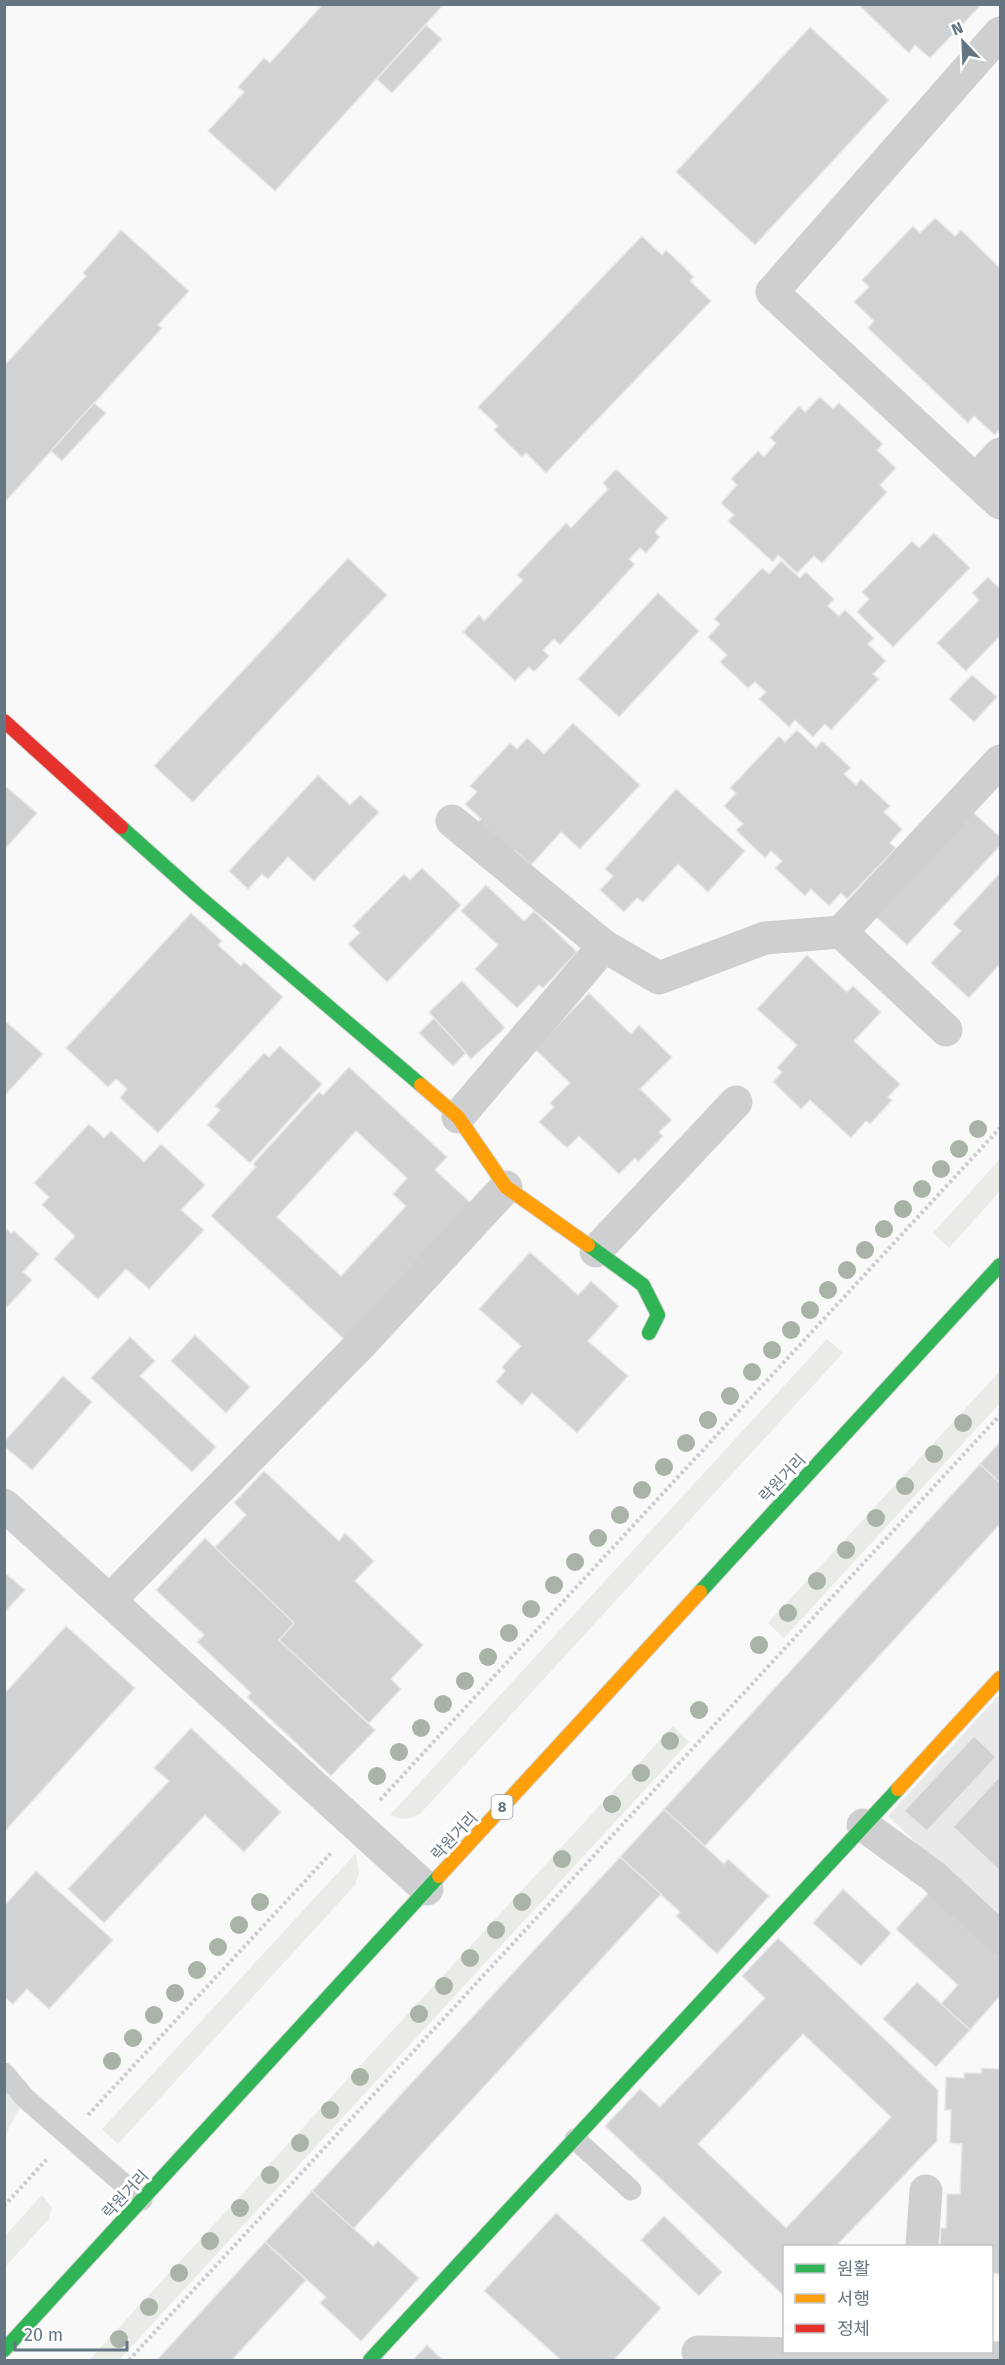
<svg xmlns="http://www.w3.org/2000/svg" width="1005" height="2365" viewBox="0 0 1005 2365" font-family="'Fira Sans','Noto Sans KR',sans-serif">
<rect width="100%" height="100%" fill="#f9f9f9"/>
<g fill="#e8e9e9">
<polygon points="1000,1694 1000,1922 888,1816"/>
<polygon points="5,2084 22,2103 5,2136"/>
</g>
<g fill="#e8ebe6">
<polygon points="1000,1159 1000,1191 949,1248 933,1233"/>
<path d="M827 1339 843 1353 420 1814C409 1820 402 1820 390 1815Z"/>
<polygon points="1000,1371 1000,1403 784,1638 768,1623"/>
<polygon points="673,1726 689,1742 119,2360 89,2360"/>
<polygon points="356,1853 359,1874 355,1885 118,2144 102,2129"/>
<polygon points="42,2195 52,2208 48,2220 5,2267 5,2236"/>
</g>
<g fill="#d0d2d3" stroke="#e8e8e8" stroke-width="1.5" fill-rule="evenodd">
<polygon points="323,4 444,4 275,191 208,131 244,92 238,87 264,58 270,63"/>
<polygon points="861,4 982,4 930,58 915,45 909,53 860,6"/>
<polygon points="426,25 442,39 392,93 377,79"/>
<polygon points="810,27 889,100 755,245 676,172"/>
<polygon points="935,218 955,236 961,230 1000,268 1000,429 995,435 974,416 968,423 868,328 874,321 854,302 869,287 862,280 913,226 920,233"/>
<polygon points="121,230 189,291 158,325 162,328 4,503 4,366 86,276 83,273"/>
<polygon points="642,236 662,255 666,250 694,277 690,281 711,301 546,473 526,453 522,457 494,430 498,426 478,407"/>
<polygon points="820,397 833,409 839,403 883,444 877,450 896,468 880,485 887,492 822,563 814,556 797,573 778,555 773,562 728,521 734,515 721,503 737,485 731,479 758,451 764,457 776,443 770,438 799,406 805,412"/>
<polygon points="94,403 106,413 62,461 51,451"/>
<polygon points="616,469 668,518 655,532 660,537 646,553 640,548 629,559 635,564 560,645 554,639 543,650 549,656 534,672 529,667 515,681 463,632 479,615 484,621 523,580 517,575 566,523 571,528 608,489 603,483"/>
<polygon points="934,533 970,568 893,647 857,612 869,599 862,592 912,541 919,548"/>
<polygon points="348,558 387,595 193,802 154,766"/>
<polygon points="781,561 800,578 806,572 834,599 828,606 839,616 845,610 874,638 868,644 886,661 873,674 879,679 831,730 825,724 813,737 795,720 789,727 759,699 766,692 755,682 748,688 720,662 727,655 708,637 720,624 714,619 762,568 769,574"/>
<polygon points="988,577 1000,589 1000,636 966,671 937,643 979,600 972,593"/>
<polygon points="658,593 699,631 619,717 578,679"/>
<polygon points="972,675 997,697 974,722 949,699"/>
<polygon points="573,723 640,785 580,849 561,832 531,865 515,851 510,857 475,825 481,819 465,804 477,792 470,786 510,743 517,749 527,738 544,754"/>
<polygon points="797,730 816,748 822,741 851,768 844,774 856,785 861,779 890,806 884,812 902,829 890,843 896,848 847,899 841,893 829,906 811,889 805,896 775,868 782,861 771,851 765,858 736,830 743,824 724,806 736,793 730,788 779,736 785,742"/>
<polygon points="318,775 350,805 360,795 379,812 314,881 288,857 268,879 262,874 248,889 229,871"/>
<polygon points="4,785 37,813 4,850"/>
<polygon points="676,789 745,851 708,892 678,864 643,902 637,898 624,912 600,890 613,876 605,869"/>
<polygon points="973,812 1000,837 1000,846 907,945 875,916"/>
<polygon points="422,868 461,905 387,982 348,944 360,933 353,926 404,874 410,880"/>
<polygon points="1000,873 1000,964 969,998 931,963 961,931 953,924"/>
<polygon points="486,885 524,921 534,911 577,952 543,988 539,985 517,1008 475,969 498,945 461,911"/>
<polygon points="191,913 222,941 218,945 241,966 244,962 283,997 158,1133 120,1098 127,1089 116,1079 108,1087 66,1048"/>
<polygon points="807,955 847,992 853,986 881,1012 854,1041 900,1084 888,1097 892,1100 870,1124 866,1121 851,1138 810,1100 801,1109 773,1082 782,1072 777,1068 797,1045 757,1009"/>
<polygon points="462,981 505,1028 471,1059 429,1012"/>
<polygon points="589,993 631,1034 639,1025 672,1057 640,1089 672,1120 659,1132 663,1136 638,1162 635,1158 619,1174 579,1136 567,1148 539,1122 554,1107 550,1103 570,1083 535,1049"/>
<polygon points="434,1018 466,1053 453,1066 419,1033"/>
<polygon points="4,1020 43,1054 4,1096"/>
<polygon points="280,1046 322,1084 250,1163 207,1125 220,1110 215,1106 264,1053 269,1057"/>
<path d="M349 1067 447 1157 435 1170 472 1204 346 1341 211 1216 256 1167 253 1164 319 1092 323 1095ZM356 1131 407 1178 393 1194 406 1206 341 1276 277 1217Z"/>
<polygon points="89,1124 104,1138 111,1131 144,1162 161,1144 205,1185 181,1210 204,1230 149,1289 126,1269 98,1299 54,1259 75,1236 42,1205 49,1197 34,1183"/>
<polygon points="4,1227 11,1233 14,1231 39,1254 23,1272 32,1280 4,1310"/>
<polygon points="530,1252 578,1295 591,1281 619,1306 588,1341 628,1376 577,1433 532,1393 522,1405 496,1382 505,1371 502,1367 521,1346 479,1309"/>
<polygon points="195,1335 250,1387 226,1413 171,1361"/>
<polygon points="130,1337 155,1361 140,1376 216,1447 192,1472 91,1378"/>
<polygon points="63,1376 92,1402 32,1470 4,1446 4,1442"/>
<polygon points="1000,1442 1000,1483 980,1464"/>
<polygon points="980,1464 1000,1483 1000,1524 705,1846 664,1809"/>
<polygon points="264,1471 339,1541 345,1533 374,1561 355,1581 423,1645 391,1679 401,1689 369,1723 279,1640 294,1623 214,1548 246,1515 234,1503"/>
<polygon points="205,1538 294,1623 279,1640 375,1730 331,1776 247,1697 251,1693 197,1642 204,1635 156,1590"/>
<polygon points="4,1572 25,1590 4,1613"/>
<polygon points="66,1626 135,1688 4,1832 4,1694"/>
<polygon points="191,1728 281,1812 244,1852 205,1815 104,1923 68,1889 169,1781 154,1768"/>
<polygon points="974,1736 996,1757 927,1831 904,1811"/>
<polygon points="1000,1776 1000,1871 953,1827"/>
<polygon points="664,1809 724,1864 728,1859 769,1896 717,1954 676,1916 680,1912 620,1857"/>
<polygon points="620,1857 661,1894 353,2229 312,2191"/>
<polygon points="36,1871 113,1940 49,2009 27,1989 13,2004 4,1997 4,1906"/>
<polygon points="843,1889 891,1933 861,1966 813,1923"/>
<polygon points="931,1890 1000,1953 1000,1996 970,2030 941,2004 958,1985 896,1929"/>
<path d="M778 1938 938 2090 937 2141 836 2246H784V2296L605 2126 640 2089 660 2107 765 1998 742 1976ZM803 2034 891 2117 786 2228 698 2144Z"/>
<polygon points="917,1982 970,2030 936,2067 883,2019"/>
<polygon points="982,2068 1000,2069 1000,2274 992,2273 992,2246 940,2246 941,2228 946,2228 947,2194 960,2194 962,2144 950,2143 951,2110 945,2110 946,2077 964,2078 964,2073 981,2073"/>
<polygon points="312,2191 373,2246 378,2241 419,2278 361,2341 320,2303 326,2297 265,2242"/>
<polygon points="556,2213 661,2308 614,2360 561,2360 484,2291"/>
<polygon points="664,2216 722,2272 699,2296 641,2240"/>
<polygon points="265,2242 306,2280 232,2360 157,2360"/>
<polygon points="427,2345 443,2360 413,2360"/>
</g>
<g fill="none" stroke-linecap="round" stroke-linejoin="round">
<defs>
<g id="fast">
<polyline points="121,827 197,895 421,1085"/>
<polyline points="588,1245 643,1285 658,1315 649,1333"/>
<polyline points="700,1592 1000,1265"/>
<polyline points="4,2350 439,1876"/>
<polyline points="370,2360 898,1789"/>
</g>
<g id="slow">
<polyline points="421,1085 458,1117 506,1187 588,1245"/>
<polyline points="898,1789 1000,1678"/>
<polyline points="439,1876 700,1592"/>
</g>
<polyline id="jam" points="4,721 121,827"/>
</defs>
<use href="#fast" stroke="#d5d6d7" stroke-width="16"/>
<use href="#slow" stroke="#d5d6d7" stroke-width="16"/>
<use href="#jam" stroke="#d5d6d7" stroke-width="16"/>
<g stroke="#cbcccd" stroke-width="4" stroke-dasharray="3 3" stroke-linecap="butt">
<polyline points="380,1800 1000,1128"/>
<polyline points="88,2115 332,1852"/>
<polyline points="4,2206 48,2158"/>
<polyline points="129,2360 1000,1415"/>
</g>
<g stroke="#cecfd0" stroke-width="21">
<polyline points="4,2073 25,2098 142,2200"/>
<polyline points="575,2139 631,2190"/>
</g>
<g stroke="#cecfd0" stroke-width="33">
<polyline points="1000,33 772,292 1000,503"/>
<polyline points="976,480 1000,454"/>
<polyline points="452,821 604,946 659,978 765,938 841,932 946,1030"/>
<polyline points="841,932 1000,761"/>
<polyline points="458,1117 604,946"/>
<polyline points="596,1251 736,1102"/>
<polyline points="4,1505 427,1889"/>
<polyline points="110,1600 362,1343 506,1187"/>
<polyline points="863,1825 933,1876 1000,1938"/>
<polyline points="922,2246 926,2191"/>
<polyline points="698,2352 1000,2358"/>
</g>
<use href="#fast" stroke="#30b455" stroke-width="14"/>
<use href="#slow" stroke="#ff9f0a" stroke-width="14"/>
<use href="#jam" stroke="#e5322d" stroke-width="14"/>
</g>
<g fill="#a9b3a7">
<circle cx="978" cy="1129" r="9"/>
<circle cx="959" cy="1149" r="9"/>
<circle cx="941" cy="1169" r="9"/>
<circle cx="922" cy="1189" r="9"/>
<circle cx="903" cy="1209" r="9"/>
<circle cx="884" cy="1229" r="9"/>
<circle cx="865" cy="1250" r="9"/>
<circle cx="847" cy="1270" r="9"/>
<circle cx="828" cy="1290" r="9"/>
<circle cx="810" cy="1310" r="9"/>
<circle cx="791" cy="1330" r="9"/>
<circle cx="772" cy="1350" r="9"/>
<circle cx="752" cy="1372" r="9"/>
<circle cx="730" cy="1396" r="9"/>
<circle cx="708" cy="1420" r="9"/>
<circle cx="963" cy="1423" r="9"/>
<circle cx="686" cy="1443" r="9"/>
<circle cx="934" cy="1454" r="9"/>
<circle cx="664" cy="1467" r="9"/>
<circle cx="905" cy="1486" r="9"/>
<circle cx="642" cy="1490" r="9"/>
<circle cx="620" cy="1515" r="9"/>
<circle cx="876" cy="1518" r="9"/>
<circle cx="598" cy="1538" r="9"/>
<circle cx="846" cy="1550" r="9"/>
<circle cx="575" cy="1562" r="9"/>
<circle cx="817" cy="1581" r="9"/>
<circle cx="554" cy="1585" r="9"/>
<circle cx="531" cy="1609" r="9"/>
<circle cx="788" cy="1613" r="9"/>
<circle cx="509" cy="1633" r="9"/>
<circle cx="759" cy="1645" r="9"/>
<circle cx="488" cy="1657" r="9"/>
<circle cx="465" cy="1681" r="9"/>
<circle cx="443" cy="1704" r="9"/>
<circle cx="699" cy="1710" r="9"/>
<circle cx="421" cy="1728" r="9"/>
<circle cx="670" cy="1741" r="9"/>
<circle cx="399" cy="1752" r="9"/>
<circle cx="641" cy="1773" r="9"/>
<circle cx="377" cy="1776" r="9"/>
<circle cx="612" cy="1804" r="9"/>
<circle cx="562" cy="1859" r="9"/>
<circle cx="260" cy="1902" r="9"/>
<circle cx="522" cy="1902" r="9"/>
<circle cx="239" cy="1925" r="9"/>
<circle cx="496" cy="1930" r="9"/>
<circle cx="218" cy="1947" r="9"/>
<circle cx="470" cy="1958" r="9"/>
<circle cx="197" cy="1970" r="9"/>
<circle cx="444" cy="1986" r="9"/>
<circle cx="175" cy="1993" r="9"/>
<circle cx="419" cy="2014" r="9"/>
<circle cx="154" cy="2015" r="9"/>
<circle cx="133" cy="2038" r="9"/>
<circle cx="112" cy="2061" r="9"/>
<circle cx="360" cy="2077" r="9"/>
<circle cx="330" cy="2110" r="9"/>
<circle cx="300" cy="2143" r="9"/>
<circle cx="270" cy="2175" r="9"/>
<circle cx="240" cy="2208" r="9"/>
<circle cx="210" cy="2241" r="9"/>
<circle cx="179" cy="2273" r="9"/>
<circle cx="149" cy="2307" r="9"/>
<circle cx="119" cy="2339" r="9"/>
</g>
<g text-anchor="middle" stroke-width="6" stroke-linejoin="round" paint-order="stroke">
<rect fill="#fff" stroke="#939fa8" stroke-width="1.5" x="491.5" y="1795" width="21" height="24" rx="4.5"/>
<g font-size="15" font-weight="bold" fill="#657683">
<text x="502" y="1812">8</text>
</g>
<g font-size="16" fill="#657683" stroke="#fff">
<text transform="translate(782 1478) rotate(-47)" y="6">락원거리</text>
<text transform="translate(454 1836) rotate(-47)" y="6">락원거리</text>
<text transform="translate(125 2194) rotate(-47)" y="6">락원거리</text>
</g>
</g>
<rect width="1005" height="2365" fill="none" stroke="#657683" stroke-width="12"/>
<rect x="783" y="2245" width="210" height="108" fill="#ffffff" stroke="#c1c8cd" stroke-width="1.5"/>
<rect x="795" y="2264" width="30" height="9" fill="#30b455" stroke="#c1c8cd" stroke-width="1.5"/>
<text x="837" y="2275" font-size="18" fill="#657683">원활</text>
<rect x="795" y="2294" width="30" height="9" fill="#ff9f0a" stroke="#c1c8cd" stroke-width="1.5"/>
<text x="837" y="2305" font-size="18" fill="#657683">서행</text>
<rect x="795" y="2324" width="30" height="9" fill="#e5322d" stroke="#c1c8cd" stroke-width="1.5"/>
<text x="837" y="2335" font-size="18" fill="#657683">정체</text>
<g transform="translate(963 42) rotate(337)" stroke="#ffffff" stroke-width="4.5" paint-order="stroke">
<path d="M0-4.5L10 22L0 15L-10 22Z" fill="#657683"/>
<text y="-9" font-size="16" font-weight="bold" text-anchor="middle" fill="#657683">N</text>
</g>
<path d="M15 2341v9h112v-9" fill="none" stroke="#657683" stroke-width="3"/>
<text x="24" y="2341" font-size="18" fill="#657683" stroke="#ffffff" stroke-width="4.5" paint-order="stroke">20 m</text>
</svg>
